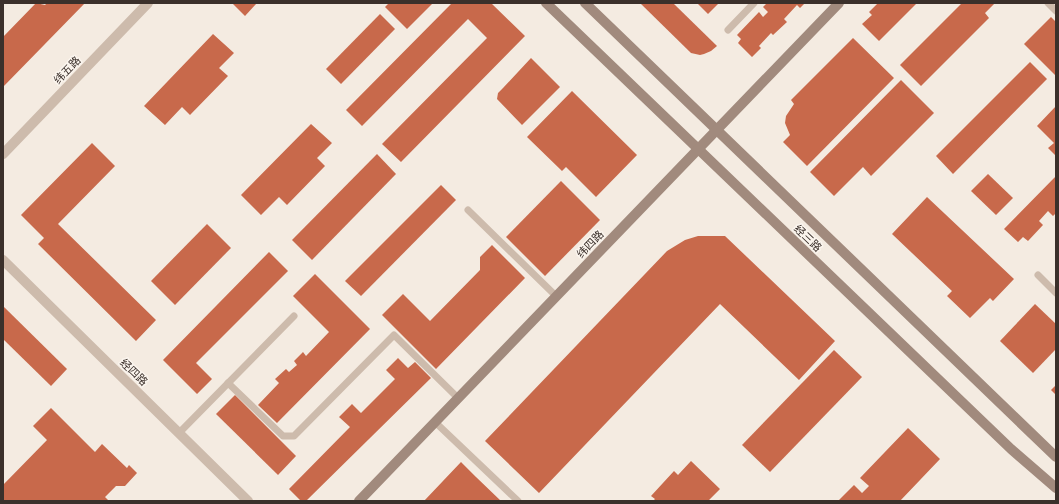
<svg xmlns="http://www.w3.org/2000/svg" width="1059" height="504" viewBox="0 0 1059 504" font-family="'Work Sans','Noto Sans SC',sans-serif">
<rect width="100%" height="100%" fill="#f4ebe1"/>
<g fill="#c8694b">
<polygon points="36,3 45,5 47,3 85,3 3,87 3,37"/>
<polygon points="232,3 257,3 245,16"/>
<polygon points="389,3 433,3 407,29 385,7"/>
<polygon points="452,3 491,3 525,36 401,162 382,144 487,38 468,19 362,126 346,110"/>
<polygon points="640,3 673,3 717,46 711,51 704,54 700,55 691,53"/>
<polygon points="697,3 719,3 708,14"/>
<polygon points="767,3 805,3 800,8 797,5 784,19 787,22 773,35 771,33 759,46 761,48 752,57 738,43 741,39 737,35 759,12 763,17 768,12 763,7"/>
<polygon points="878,3 882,4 917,3 879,41 862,24 872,15 869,12"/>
<polygon points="962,3 995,3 985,13 989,18 921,86 900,65"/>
<polygon points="380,14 395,29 341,84 326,69"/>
<polygon points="1051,17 1056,22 1056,76 1024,44"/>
<polygon points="213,34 234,53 219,68 228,76 190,115 182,107 165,125 144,106"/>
<polygon points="853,38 894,78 807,166 783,142 790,135 785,123 786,116 794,104 791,100"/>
<polygon points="531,58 560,87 522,125 497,99 498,93 503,88"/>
<polygon points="1030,62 1047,79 953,174 936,156"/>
<polygon points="901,80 934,113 871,176 863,167 834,196 810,172"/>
<polygon points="572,91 637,155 596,197 566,167 562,171 527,137"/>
<polygon points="1056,106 1056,156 1048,148 1054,143 1037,126"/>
<polygon points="311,124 332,143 317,158 325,166 287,205 279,197 261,215 241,195"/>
<polygon points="92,143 115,166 58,224 156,320 136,341 38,244 44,238 21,215"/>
<polygon points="377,154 396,174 312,260 292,240"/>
<polygon points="988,174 1013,198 996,215 971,191"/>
<polygon points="1056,176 1056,213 1053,216 1048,211 1039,221 1043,225 1028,241 1023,237 1018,242 1004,229"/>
<polygon points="561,181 600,220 545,276 506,237"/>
<polygon points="441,185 456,200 361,296 345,281"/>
<polygon points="927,197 1014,279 993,301 990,298 970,318 947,296 952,291 892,234"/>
<polygon points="207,224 231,248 175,305 151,281"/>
<polygon points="698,236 725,236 835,341 799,380 720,304 539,493 485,441 667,251 685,240"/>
<polygon points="492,245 525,278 436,369 382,315 403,294 430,321 480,270 480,257"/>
<polygon points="269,252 288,271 196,363 212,379 197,394 163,360"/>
<polygon points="315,274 370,329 277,423 258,405 279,383 275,379 286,369 289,372 297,365 294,361 303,352 306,356 329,332 293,296"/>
<polygon points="1035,304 1056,324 1056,349 1033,373 1000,341"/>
<polygon points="3,306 67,369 51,386 3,339"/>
<polygon points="834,350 862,377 770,472 742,445"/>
<polygon points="398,358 408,368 415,362 431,378 306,501 301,501 289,489 350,427 339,417 352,404 361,413 395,379 386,370"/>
<polygon points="1056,385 1056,395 1051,390"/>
<polygon points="235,395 296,456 278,475 216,414"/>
<polygon points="51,408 95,452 102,444 127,468 129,465 137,473 125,486 116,486 105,497 109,501 3,501 3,485 47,440 33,426"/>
<polygon points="908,428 940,459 900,501 838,501 854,485 862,493 869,486 860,478"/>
<polygon points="691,461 720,489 708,501 653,501 655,499 651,496 674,471 678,475"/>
<polygon points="461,462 476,477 501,501 424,501"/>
</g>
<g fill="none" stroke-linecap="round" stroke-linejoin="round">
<g stroke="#cdbbac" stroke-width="7">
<polyline points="1048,3 1056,11"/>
<polyline points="728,30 754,3"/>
<polyline points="468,210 556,296"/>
<polyline points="1038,275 1056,293"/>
<polyline points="228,383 283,436 294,436 394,335 458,398"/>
<polyline points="435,422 518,501"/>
<polyline points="179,433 294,316"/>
</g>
<g stroke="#cdbbac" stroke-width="10">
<polyline points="3,154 148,3"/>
<polyline points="3,260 248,501"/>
</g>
<g stroke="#a18a7d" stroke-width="10">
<polyline points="546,3 1011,449 1056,488"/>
<polyline points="585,3 1056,457"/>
<polyline points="359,501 839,3"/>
</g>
</g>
<g text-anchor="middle" stroke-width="3" stroke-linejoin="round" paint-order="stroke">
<g font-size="11" fill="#3b302b" stroke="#fbf5ee">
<text transform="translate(67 70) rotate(-46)" y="4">纬五路</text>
<text transform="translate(808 238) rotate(44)" y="4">经三路</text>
<text transform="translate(590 244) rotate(-46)" y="4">纬四路</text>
<text transform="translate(134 372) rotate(44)" y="4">经四路</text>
</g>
</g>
<rect width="1059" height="504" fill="none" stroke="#3b302b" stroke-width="8"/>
</svg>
